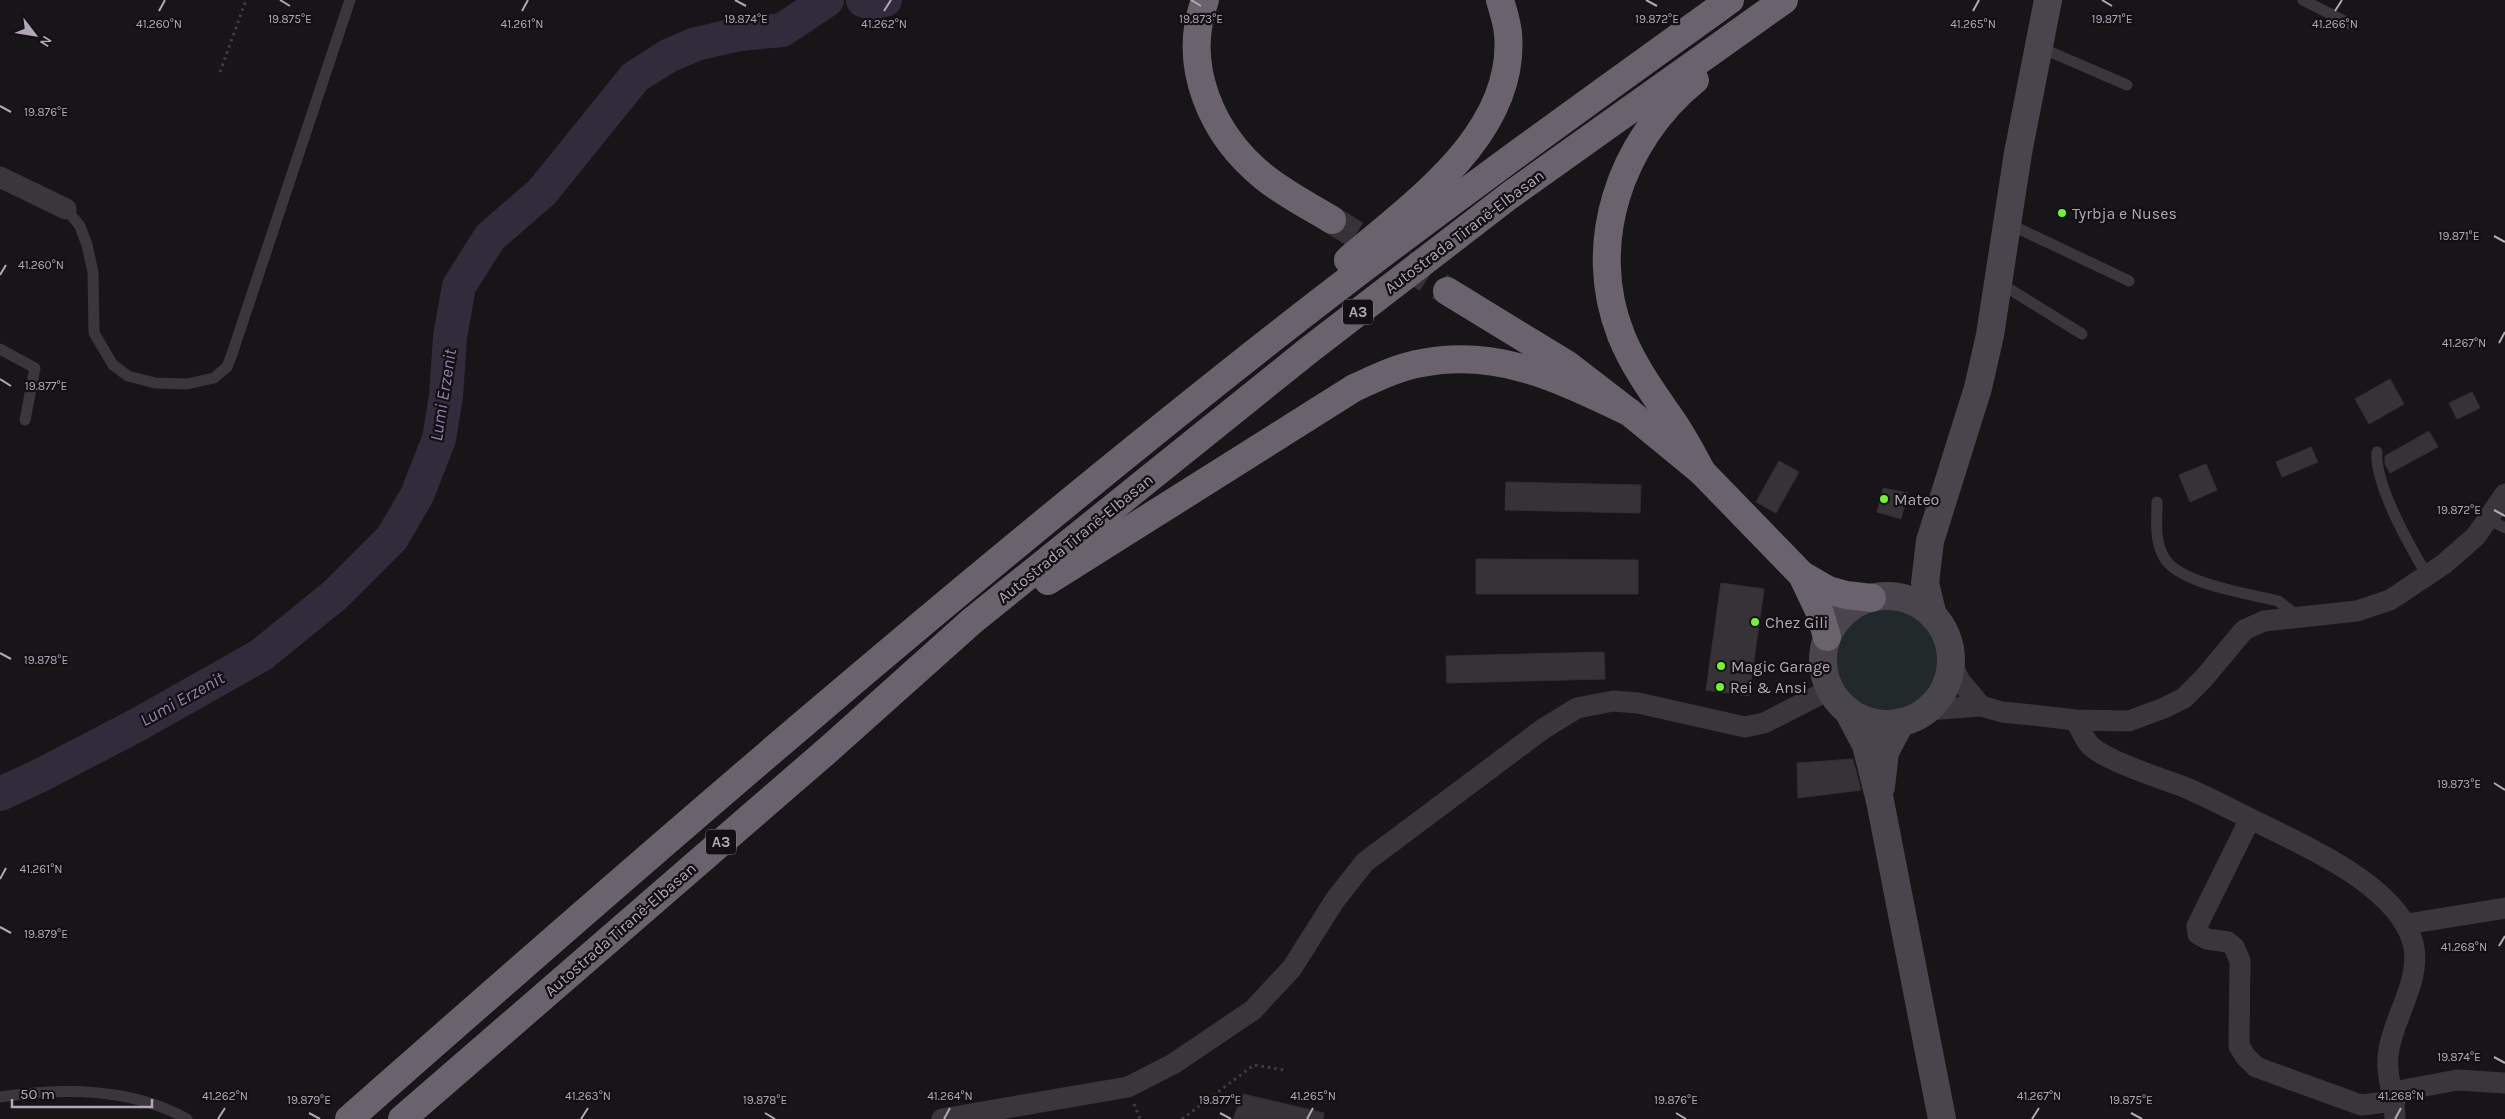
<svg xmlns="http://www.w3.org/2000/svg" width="2505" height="1119" viewBox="0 0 2505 1119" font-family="Karla,sans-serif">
<rect width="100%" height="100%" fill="#171517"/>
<circle fill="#21292a" cx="1886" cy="660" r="52"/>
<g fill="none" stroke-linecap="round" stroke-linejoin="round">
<g stroke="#322b3b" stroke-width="34">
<polyline points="863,0 871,3 885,0"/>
<polyline points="0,794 41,775 137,725 261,655 335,595 392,538 417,495 439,439 446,396 450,337 459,286 490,237 542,192 635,77 668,56 696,44 740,34 782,30 827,0"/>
</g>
</g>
<g fill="#363236" stroke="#332f33">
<polygon points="2390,379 2404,404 2369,424 2355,399"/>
<polygon points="2472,392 2480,408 2457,419 2449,403"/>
<polygon points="2429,431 2438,447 2390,473 2385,464 2385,456"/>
<polygon points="2311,447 2318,462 2282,477 2276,462"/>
<polygon points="1779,461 1799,472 1776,513 1756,502"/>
<polygon points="2206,464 2217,490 2190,502 2179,475"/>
<polygon points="1506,482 1641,485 1640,513 1505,510"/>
<polygon points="1883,488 1908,493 1901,519 1877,512"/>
<polygon points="1476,559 1638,560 1638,594 1476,594"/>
<polygon points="1721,583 1764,589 1749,696 1706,690"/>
<polygon points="1604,652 1605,679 1447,683 1446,656"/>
<polygon points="1853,759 1861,790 1798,798 1797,763"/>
<polygon points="1243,1094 1324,1113 1323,1119 1233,1119"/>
</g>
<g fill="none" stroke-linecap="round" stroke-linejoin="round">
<polyline stroke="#363237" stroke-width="28" stroke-dasharray="28 14" stroke-linecap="butt" points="1332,220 1447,291"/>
<g stroke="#413c43" stroke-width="3" stroke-dasharray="2.5 4" stroke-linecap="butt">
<polyline points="220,72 246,0"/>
<polyline points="1134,1104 1140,1119"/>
<polyline points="1182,1119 1254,1065 1284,1070"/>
</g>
<g stroke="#3b363c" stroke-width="11">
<polyline points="2303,0 2352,25"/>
<polyline points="2039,47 2127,85"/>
<polyline points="66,209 80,226 87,245 93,272 94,333 113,365 128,376 155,383 187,384 214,378 227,367 232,354 350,0"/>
<polyline points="2007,223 2129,281"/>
<polyline points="1998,282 2082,334"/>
<polyline points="0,349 35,368 25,420"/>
<path d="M2377 452C2374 483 2410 547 2427 575"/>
<path d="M2157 502C2157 521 2154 542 2165 559 2181 584 2250 594 2278 601L2290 610 2295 618"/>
<polyline points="2488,519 2505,528"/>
<path d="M0 1097C63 1088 130 1087 187 1119"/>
</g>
<g stroke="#3b363c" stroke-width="21">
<polyline points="0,177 66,209"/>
<polyline points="1951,663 1960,681 1981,706"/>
<polyline points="1927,710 1981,706 2002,712 2032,715 2075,720 2129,721 2164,708 2184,698 2204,678 2244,630 2264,621 2357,611 2390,600 2444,564 2476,536 2505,494"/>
<path d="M2075 720C2080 727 2083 736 2088 743 2102 761 2168 780 2191 790 2214 800 2236 812 2259 823 2307 847 2398 886 2413 943 2422 979 2395 1014 2389 1049 2384 1073 2395 1095 2395 1119"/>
<polyline points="2250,819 2197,926 2198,934 2207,939 2228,942 2234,947 2240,961 2239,1046 2246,1057 2256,1067 2361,1105 2395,1101"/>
<polyline points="2407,924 2505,908"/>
<polyline points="2393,1092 2457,1080 2505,1083"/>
<polyline points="942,1119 1128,1087 1173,1064 1253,1010 1292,968 1335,900 1365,862 1543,729 1577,708 1613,701 1638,703 1745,727 1764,723 1829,690"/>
</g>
<g stroke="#4a444c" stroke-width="28">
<circle cx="1887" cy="660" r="64"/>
<polyline points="1933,616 1925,583 1930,541 1978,388 1990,335 2018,153 2048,0"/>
<polyline points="1848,711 1866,745 1880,801 1942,1119"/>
<polyline points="1881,787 1885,752 1901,722"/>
</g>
<g stroke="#6a626d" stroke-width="28">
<path d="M1205 0C1181 66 1212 135 1264 177 1285 194 1309 206 1332 220"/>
<path d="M1695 80C1620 141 1585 244 1621 335 1633 365 1651 390 1669 416 1682 434 1692 453 1702 472"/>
<path d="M1348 260C1414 203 1517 133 1508 33 1507 22 1503 11 1500 0"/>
<polyline points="1447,291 1568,365 1629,412 1702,472 1802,575 1828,590 1846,595 1872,598"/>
<polyline points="1802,575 1820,613 1827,637"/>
<path d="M1048 581 1354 388C1376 378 1398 367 1422 363 1499 348 1561 380 1629 412"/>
<path d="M349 1119C653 851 959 585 1277 335 1425 219 1577 110 1730 0"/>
<polyline points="402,1119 829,749 972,621 1309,350 1509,196 1784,0"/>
</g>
</g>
<path fill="none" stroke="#b2a6b7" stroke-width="2" d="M280 0 290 6M735 0 746 6M1191 0 1201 6M1646 0 1657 6M2102 0 2112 6M159 11 165 0M522 11 528 0M884 11 891 0M1973 11 1979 0M2335 11 2342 0M0 106 11 112M2494 236 2505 242M0 275 6 265M2499 343 2505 332M0 379 11 386M2494 510 2505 516M0 653 11 659M2494 783 2505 790M0 879 6 868M0 927 11 933M2499 946 2505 936M2494 1057 2505 1063M309 1113 320 1119M765 1113 775 1119M1220 1113 1231 1119M1676 1113 1686 1119M2131 1113 2142 1119M218 1119 225 1108M581 1119 588 1108M944 1119 950 1108M1307 1119 1313 1108M2032 1119 2039 1108M2395 1119 2401 1108"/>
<g fill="#70f62d" stroke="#121012" stroke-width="2">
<circle cx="2062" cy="213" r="5"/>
<circle cx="1884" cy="499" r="5"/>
<circle cx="1755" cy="622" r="5"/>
<circle cx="1721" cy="666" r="5"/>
<circle cx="1720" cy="687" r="5"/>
</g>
<g text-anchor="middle" stroke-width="4.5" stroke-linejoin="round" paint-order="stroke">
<g fill="#121012" stroke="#827986" stroke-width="1">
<rect x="1343" y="299.5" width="30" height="25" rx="4"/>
<rect x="706" y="829.5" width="30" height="25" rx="4"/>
</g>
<g font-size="15" font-weight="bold" fill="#b2a6b7">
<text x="1358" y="317">A3</text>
<text x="721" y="847">A3</text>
</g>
<g font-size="16" fill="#b2a6b7" stroke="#121012" text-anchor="start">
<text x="2072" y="219">Tyrbja e Nuses</text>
<text x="1894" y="505">Mateo</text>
<text x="1765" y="628">Chez Gili</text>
<text x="1731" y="672">Magic Garage</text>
<text x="1730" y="693">Rei &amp; Ansi</text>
</g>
<g font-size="16" fill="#b2a6b7" stroke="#121012">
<text transform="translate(1464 231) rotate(-37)" y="6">Autostrada Tiranë-Elbasan</text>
<text transform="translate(1075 538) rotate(-39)" y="6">Autostrada Tiranë-Elbasan</text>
<text transform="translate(620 929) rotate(-41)" y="6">Autostrada Tiranë-Elbasan</text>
</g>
<g font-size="18" font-style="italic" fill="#967cb3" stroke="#121012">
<text transform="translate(443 395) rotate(-81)" y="6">Lumi Erzenit</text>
<text transform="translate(182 699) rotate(-29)" y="6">Lumi Erzenit</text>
</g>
</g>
<g font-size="12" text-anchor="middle" fill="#b2a6b7" stroke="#121012" stroke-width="4.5" stroke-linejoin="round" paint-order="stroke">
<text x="290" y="23">19.875°E</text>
<text x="746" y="23">19.874°E</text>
<text x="1201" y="23">19.873°E</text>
<text x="1657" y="23">19.872°E</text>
<text x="2112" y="23">19.871°E</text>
<text x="159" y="28">41.260°N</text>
<text x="522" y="28">41.261°N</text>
<text x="884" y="28">41.262°N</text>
<text x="1973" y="28">41.265°N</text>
<text x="2335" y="28">41.266°N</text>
<text x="46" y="116">19.876°E</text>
<text x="2459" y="240">19.871°E</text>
<text x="41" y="269">41.260°N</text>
<text x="2464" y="347">41.267°N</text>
<text x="46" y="390">19.877°E</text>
<text x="2459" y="514">19.872°E</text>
<text x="46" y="664">19.878°E</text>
<text x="2459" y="788">19.873°E</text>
<text x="41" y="873">41.261°N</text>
<text x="46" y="938">19.879°E</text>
<text x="2464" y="951">41.268°N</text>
<text x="2459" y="1061">19.874°E</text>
<text x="225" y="1100">41.262°N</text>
<text x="588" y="1100">41.263°N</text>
<text x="950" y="1100">41.264°N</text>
<text x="1313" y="1100">41.265°N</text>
<text x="2039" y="1100">41.267°N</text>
<text x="2401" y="1100">41.268°N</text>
<text x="309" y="1104">19.879°E</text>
<text x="765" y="1104">19.878°E</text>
<text x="1220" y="1104">19.877°E</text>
<text x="1676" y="1104">19.876°E</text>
<text x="2131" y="1104">19.875°E</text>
</g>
<g transform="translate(35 35) rotate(121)" stroke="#121012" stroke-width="4" paint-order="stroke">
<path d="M0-4L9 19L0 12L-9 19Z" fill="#b2a6b7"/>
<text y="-8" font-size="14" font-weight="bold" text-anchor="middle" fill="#b2a6b7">N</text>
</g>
<path d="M12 1099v8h140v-8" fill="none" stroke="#b2a6b7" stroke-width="2.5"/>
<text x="20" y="1099" font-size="15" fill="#b2a6b7" stroke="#121012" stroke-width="4" paint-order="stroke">50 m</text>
</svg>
